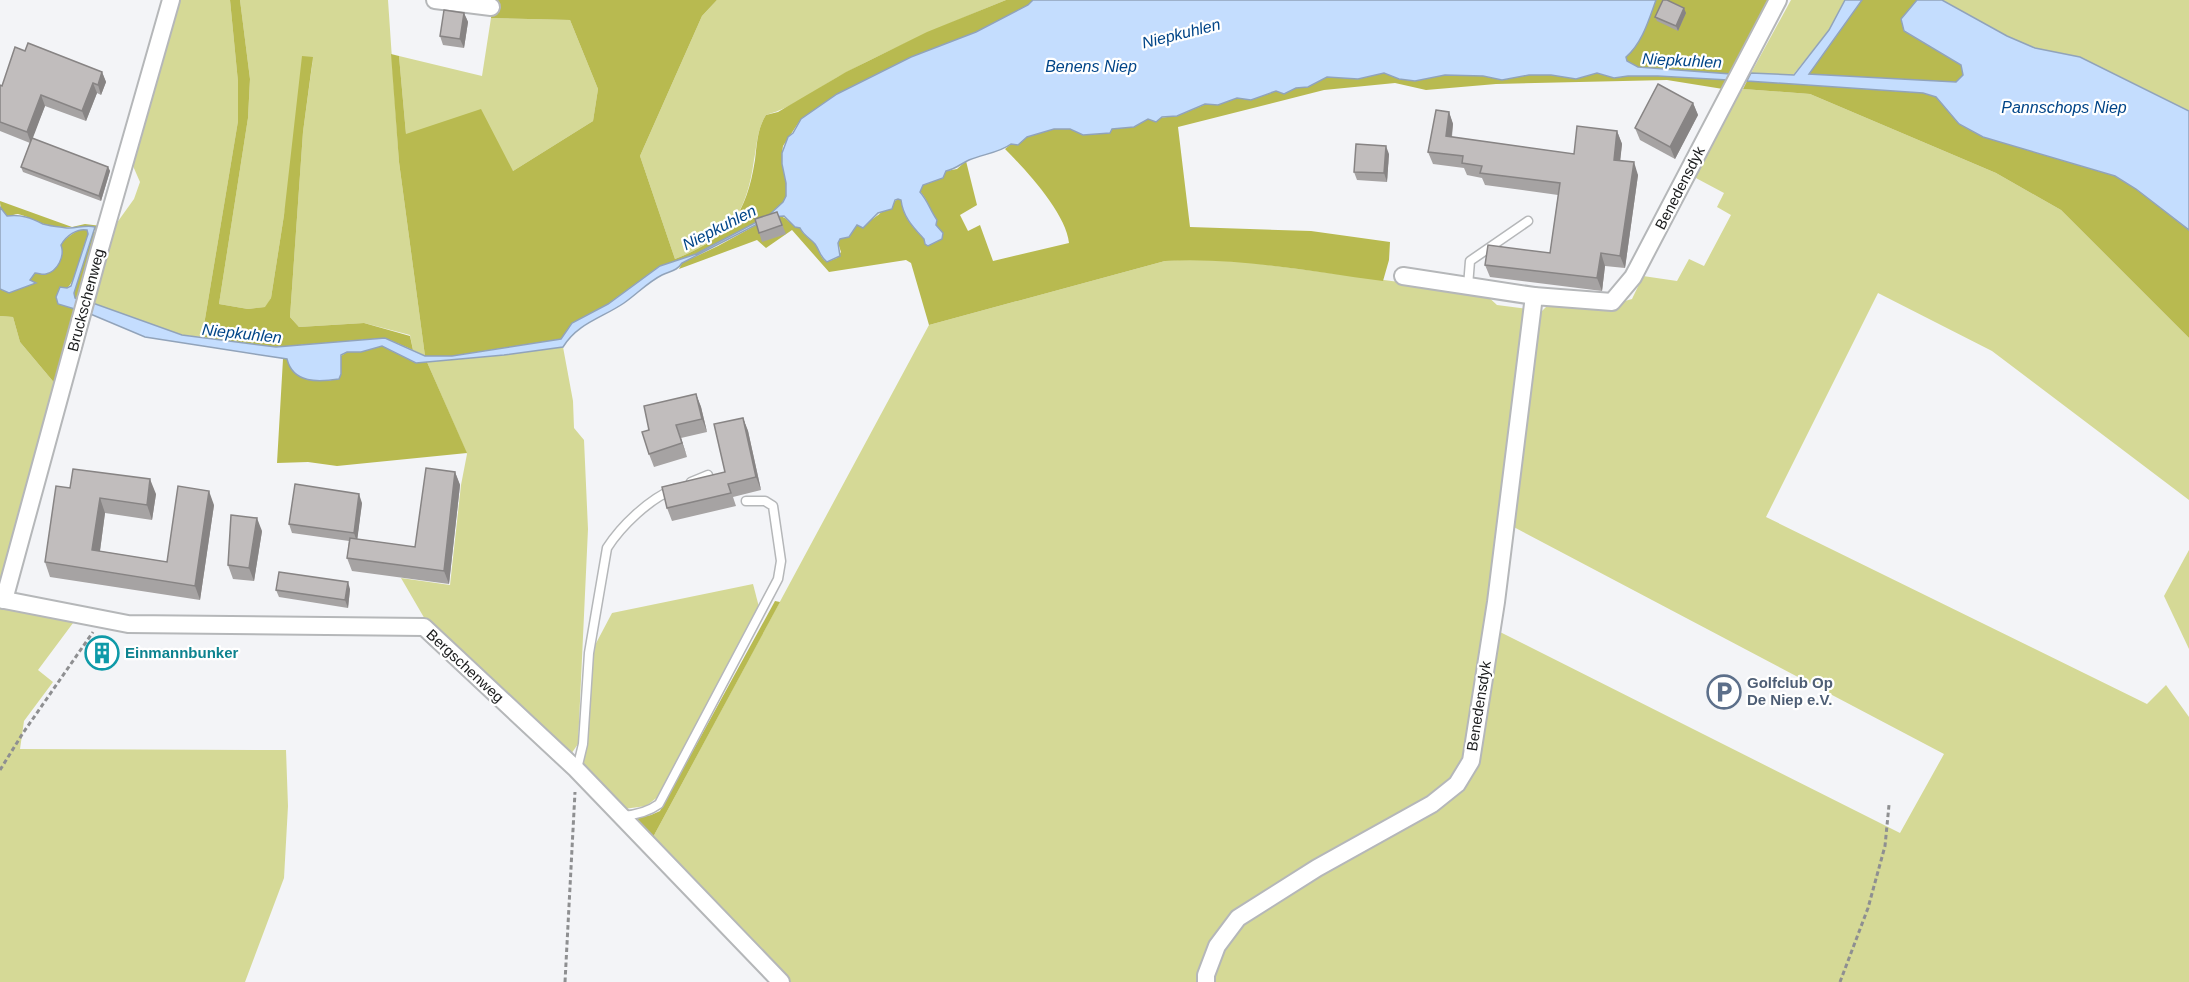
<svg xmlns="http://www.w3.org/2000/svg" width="2189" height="982" viewBox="0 0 2189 982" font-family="Arial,sans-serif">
<rect width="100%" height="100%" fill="#f3f4f7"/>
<g fill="#d5d996" fill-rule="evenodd">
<polygon points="177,0 230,0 238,82 238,121 202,337 182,335 90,302 111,231 134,199 140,182 133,166 148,96"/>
<polygon points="240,0 388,0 399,162 425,356 413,350 410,335 364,323 299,327 290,317 303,132 313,58 284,215 271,298 266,307 248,309 219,304 248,118 250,79"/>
<path d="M717 0H1006C952 22 898 45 847 72 820 86 795 107 766 115 757 129 757 145 754 160 746 217 728 238 675 259L640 156 702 16Z"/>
<polygon points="1791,0 1845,0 1829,30 1793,75 1751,73"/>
<polygon points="1942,0 2189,0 2189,111 2080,57 2035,48 2006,36"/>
<polygon points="491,18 570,20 598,89 593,121 513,171 406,134 399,56 482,76"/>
<path d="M1743 89 1810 94 1996 173 2061 210 2189 338V500L1992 351 1878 293 1766 517 2147 704 2166 685 2189 717V982H789L652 839 929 325 1165 261 1193 259 1246 262 1484 293 1497 305 1542 311 1550 303C1586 308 1596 309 1632 299L1643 276 1677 281 1689 259 1704 266 1731 215 1717 207 1724 193 1694 177 1734 96ZM1508 524 1944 754 1900 833 1498 631Z"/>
<polygon points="0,316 13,317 20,342 57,386 0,590"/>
<polygon points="563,347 573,401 574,428 584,440 588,529 578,744 571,754 426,621 401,578 450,585 461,485 467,454 427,362 504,355"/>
<polygon points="2189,550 2189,649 2164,596"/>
<polygon points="753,584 759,607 659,796 646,806 624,809 582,765 593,649 612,613"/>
<polygon points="0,604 76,619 38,670 53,682 24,721 20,749 286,750 288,806 284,878 245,982 0,982"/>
</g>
<g fill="#b8ba50">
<polygon points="230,0 240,0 250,79 248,118 219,304 248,309 265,307 271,298 284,215 302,56 313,57 303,132 290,317 299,327 364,323 410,336 413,350 385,338 276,347 202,337 238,121 238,82"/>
<path d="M493 0H717L702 16 640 156 675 259C728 238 746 217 755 160 757 145 757 129 766 115L778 112 846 72 927 32 1006 0H1033L1028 5 976 32 911 57 837 94 801 119 783 146 782 153V164L786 183V196L783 202 768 216 696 254 660 266 608 304 572 323 561 339 452 356H425L399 162 391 54 399 56 406 134 481 109 513 171 593 121 598 89 570 20 491 18Z"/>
<path d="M1656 0H1771L1731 74 1638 67 1627 61 1626 57C1642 44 1648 19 1656 0Z"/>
<polygon points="1862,0 1917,0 1901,19 1904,31 1961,65 1963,75 1956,82 1941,82 1809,74"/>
<path d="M1384 73 1399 79 1415 81 1445 75 1483 76 1502 80 1529 75H1551L1576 79 1597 73 1614 78 1628 76H1658L1728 80 1723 89 1667 80 1496 84 1426 90 1395 83 1324 90 1178 127 1190 227 1311 231 1390 242 1389 260 1383 281C1311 272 1238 257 1165 261L929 325 911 263 906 260 829 272 792 230 766 248 757 240 679 269 682 263 718 246 771 217C789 213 786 224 800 228 804 236 810 238 815 244 820 251 820 258 827 262L837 258 841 252 838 243 840 239 849 237 857 225C876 221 882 210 898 199L901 200C903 217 913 227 924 239L925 244 936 225 937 220C930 210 928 201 920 191L923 185 943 178 946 171 957 169 966 161 977 205 960 215 968 231 980 225 993 261 1069 243C1066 213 1026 170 1005 149L1011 144H1018L1027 137 1054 129H1070L1083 135 1110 133 1112 129 1134 127 1148 119 1177 116 1206 104 1218 105 1237 98 1251 100 1276 91 1284 93 1296 88 1308 87 1327 77 1358 79Z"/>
<polygon points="1747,81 1923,93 1936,97 1959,124 1983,137 2115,176 2136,189 2189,230 2189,338 2061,210 1996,173 1810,94 1743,89"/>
<path d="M0 201 72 227 85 224 101 226 81 301 75 298 74 293 92 235 95 231 91 226C76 227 60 229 44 224 35 221 27 216 18 214 13 214 8 218 4 214 1 211 0 205 0 201Z"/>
<path d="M82 229 87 230 88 234C83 247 77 280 67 288L60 287 56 297 78 310 57 386 20 342 13 317 0 316V289L9 293 35 283 30 280C41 264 64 235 82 229Z"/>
<path d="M382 346 416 363 427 362 467 453 337 466 308 462 277 463 283 359H287C309 379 308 384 339 379L341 373V356L347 352H361Z"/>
<polygon points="775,601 780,602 652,839 634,819 651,815 660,811"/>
</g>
<g fill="#c4ddfe" stroke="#91a3ba" stroke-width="1.5">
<path d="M1033 0H1656C1649 19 1642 44 1626 57L1627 61 1638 67 1731 74 1728 80 1658 76H1628L1614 78 1597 73 1576 79 1551 75H1529L1502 80 1483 76 1445 75 1415 81 1399 79 1384 73 1358 79 1327 77 1308 87 1296 88 1284 94 1276 91 1251 100 1237 98 1218 105 1205 104 1177 116 1162 117 1156 122 1148 119 1134 127 1112 129 1110 133 1083 135 1070 129H1054L1027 137 1018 145 1011 144C999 153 983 154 969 160 960 164 956 169 946 171L943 178 923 185 920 192C928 201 930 210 937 220L936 225 943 233 942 239 928 246 925 244 924 239C913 227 903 217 901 200L898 199 895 200 892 209 878 213 863 228 857 225 849 237 840 239 838 243 840 256 827 262C820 257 820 251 815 244 810 238 804 236 800 228L795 227 784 216 771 217 682 263C677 271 670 271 662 275 648 282 637 294 624 303 602 318 578 323 563 347L504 355 416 363 382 346 361 352H347L341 355V374L339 379C319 382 293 384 287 359L145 337 88 313 90 302 182 335 276 347 385 338 425 356H452L561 339 572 323 608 304 660 266 696 254 768 216 783 202 786 196V183L782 164V153L788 137 793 133 801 119 837 94 911 57 976 32 1028 5Z"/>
<polygon points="1845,0 1862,0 1809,74 1956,82 1963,75 1961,65 1904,31 1901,19 1917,0 1942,0 2007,36 2035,48 2080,57 2189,111 2189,230 2136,189 2115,176 1983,137 1959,124 1936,97 1923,93 1747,81 1751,73 1794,75 1829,30"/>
<path d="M0 207 7 216C21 214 31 218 43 224 50 226 60 227 67 228 76 229 85 224 95 227L74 293 75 298 81 301 78 310 58 304 56 297 60 287 67 288 71 286 88 234 87 230C77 228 66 236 61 245 65 256 58 271 46 274 42 275 39 273 35 273L30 280 36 283 9 293 0 289Z"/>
</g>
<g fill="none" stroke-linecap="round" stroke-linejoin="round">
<defs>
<g id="service">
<polyline points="1468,286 1470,261 1528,221"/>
<polyline points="691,482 708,475"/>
<path d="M577 769 583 744 589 653 607 548C621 526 649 499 674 489"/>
<path d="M622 816C637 815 648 812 659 804L778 579 781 561 773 506 765 501H746"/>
</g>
<g id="minor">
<polyline points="435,0 491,7"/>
<polyline points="1403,276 1534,296"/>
<polyline points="0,599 128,624 424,627 576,769 781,982"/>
<polyline points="4,600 97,259 171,0"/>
<polyline points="1206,982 1206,975 1217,946 1238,918 1317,868 1432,804 1457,784 1471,761 1496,602 1534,296 1612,302 1633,277 1778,0"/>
</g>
</defs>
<use href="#service" stroke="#b5b7b9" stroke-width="11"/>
<use href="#minor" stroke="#b5b7b9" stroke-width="20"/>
<g stroke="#8e8f91" stroke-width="3" stroke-dasharray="4.5 3" stroke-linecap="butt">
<polyline points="0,770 23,733 93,632"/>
<polyline points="565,982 575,792"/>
<polyline points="1840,982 1868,908 1885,846 1889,805"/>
</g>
<use href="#service" stroke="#fff" stroke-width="8"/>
<use href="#minor" stroke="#fff" stroke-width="16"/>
</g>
<g fill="#a6a3a3">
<polygon points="464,13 468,22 464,48 443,45 440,36"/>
<polygon points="1686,13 1678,31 1657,21 1655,17"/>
<polygon points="25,51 102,72 106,82 101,95 97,93 86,121 45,106 32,138 108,167 110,171 101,201 23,172 21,167 30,143 0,131 0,85 2,86"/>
<polygon points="1693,103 1698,115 1675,159 1640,140 1635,128"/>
<polygon points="1449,112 1453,124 1452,137 1574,154 1617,131 1622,144 1620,160 1638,175 1625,268 1605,266 1602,291 1490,277 1485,265 1550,253 1558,195 1485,185 1482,178 1467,175 1464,168 1433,164 1428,152"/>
<polygon points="1389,154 1387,182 1357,180 1354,172"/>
<polygon points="777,212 786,234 762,242 755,219"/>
<polygon points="696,394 701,407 707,432 681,438 687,457 654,467 649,454"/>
<polygon points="743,418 748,431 761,490 733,497 736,506 672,521 667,508 725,472"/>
<polygon points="455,472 460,485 449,584 352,571 347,558 349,541 292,533 289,524 362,503 357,539 415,547"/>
<polygon points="70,488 156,494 152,520 105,513 100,551 167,562 214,505 200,600 50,577 45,562"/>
<polygon points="262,531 254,581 233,579 228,565"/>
<polygon points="350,589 348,608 279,597 276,590"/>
</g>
<g fill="#878484">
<polygon points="1684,8 1686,13 1678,31 1676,26"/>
<polygon points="464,13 468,22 464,48 460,39"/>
<polygon points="102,72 106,82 101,95 98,85"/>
<polygon points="93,83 97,93 86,121 82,111"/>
<polygon points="41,95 45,106 31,143 27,132"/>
<polygon points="1693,103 1698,115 1675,159 1670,147"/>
<polygon points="1449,112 1453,124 1450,149 1446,136"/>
<polygon points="1617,131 1622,144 1619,172 1614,160"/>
<polygon points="1386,146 1389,154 1387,182 1384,173"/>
<polygon points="1634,162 1638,175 1625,268 1620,256"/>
<polygon points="108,167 110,171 101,201 99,196"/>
<polygon points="1601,253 1605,266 1602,291 1597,278"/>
<polygon points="696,394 701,407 707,432 702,419"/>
<polygon points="743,418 748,431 761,490 756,477"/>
<polygon points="676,425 681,438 687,457 682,443"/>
<polygon points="455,472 460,485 449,584 444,571"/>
<polygon points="150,479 156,494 152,520 147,505"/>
<polygon points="209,491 214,505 200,600 195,586"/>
<polygon points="359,494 362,503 357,542 354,533"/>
<polygon points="100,498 105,513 98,565 92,550"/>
<polygon points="257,518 262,531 254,581 249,568"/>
<polygon points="348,582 350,589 348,608 345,600"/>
</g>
<g fill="#c1bdbd" stroke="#878484" stroke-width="1.5">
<polygon points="1663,0 1667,0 1684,8 1676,26 1655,17"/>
<polygon points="444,10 464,13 460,39 440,36"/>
<polygon points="28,43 102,72 98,85 93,83 82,111 41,95 27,132 0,122 0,85 2,86 15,47 25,51"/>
<polygon points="1658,84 1693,103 1670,147 1635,128"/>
<polygon points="1436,110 1449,112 1446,136 1574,154 1577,126 1617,131 1614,160 1634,162 1620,256 1601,253 1597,278 1485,265 1488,245 1550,253 1560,183 1480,173 1482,166 1462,163 1463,156 1428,152"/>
<polygon points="32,138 108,167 99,196 21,167"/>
<polygon points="1356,144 1386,146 1384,173 1354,172"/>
<polygon points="777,212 782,225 759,233 755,219"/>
<polygon points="696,394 702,419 676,425 682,443 649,454 642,432 649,430 644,406"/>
<polygon points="743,418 756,477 728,484 731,493 667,508 662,487 725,472 714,424"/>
<polygon points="426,468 455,472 444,571 347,558 350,538 415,547"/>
<polygon points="73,469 150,479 147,505 100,498 92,550 167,562 178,486 209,491 195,586 45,562 56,486 70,488"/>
<polygon points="295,484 359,494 354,533 289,524"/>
<polygon points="231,515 257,518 249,568 228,565"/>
<polygon points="279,572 348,582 345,600 276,590"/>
</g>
<defs>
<symbol id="building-ring" viewBox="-11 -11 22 22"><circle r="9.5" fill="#fff" stroke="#0f9aa8" stroke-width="1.5"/><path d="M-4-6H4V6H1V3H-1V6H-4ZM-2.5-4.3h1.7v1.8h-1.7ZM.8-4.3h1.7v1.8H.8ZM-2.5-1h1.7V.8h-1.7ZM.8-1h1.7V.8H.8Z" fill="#0f9aa8"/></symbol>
<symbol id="parking-ring" viewBox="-11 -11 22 22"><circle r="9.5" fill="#fff" stroke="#5c6f8a" stroke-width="1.5"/><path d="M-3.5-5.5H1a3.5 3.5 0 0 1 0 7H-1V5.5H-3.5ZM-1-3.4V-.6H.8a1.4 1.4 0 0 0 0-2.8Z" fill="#5c6f8a"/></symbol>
</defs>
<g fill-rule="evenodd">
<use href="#building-ring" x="83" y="634" width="38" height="38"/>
<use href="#parking-ring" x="1705" y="673" width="38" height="38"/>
</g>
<g text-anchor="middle" stroke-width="4.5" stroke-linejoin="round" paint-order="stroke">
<g font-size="15" fill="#1b1c1d" stroke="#fff">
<text transform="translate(1680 188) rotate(-63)" y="5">Benedensdyk</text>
<text transform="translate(86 300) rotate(-75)" y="5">Bruckschenweg</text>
<text transform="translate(465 666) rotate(43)" y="5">Bergschenweg</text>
<text transform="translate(1479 706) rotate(-81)" y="5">Benedensdyk</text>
</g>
<g font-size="15" font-weight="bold" fill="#0d838f" stroke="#fff" text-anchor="start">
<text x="125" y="658">Einmannbunker</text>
</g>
<g font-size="15" font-weight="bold" fill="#4e5e75" stroke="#fff" text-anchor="start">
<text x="1747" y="688">Golfclub Op<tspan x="1747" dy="17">De Niep e.V.</tspan></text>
</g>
<g font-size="16" font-style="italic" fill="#014588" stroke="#fff">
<text transform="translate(1181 33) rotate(-14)" y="6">Niepkuhlen</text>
<text transform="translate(1682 60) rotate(3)" y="6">Niepkuhlen</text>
<text x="1091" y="72">Benens Niep</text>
<text x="2064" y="113">Pannschops Niep</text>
<text transform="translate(719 227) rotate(-27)" y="6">Niepkuhlen</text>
<text transform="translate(242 333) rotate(6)" y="6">Niepkuhlen</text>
</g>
</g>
</svg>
